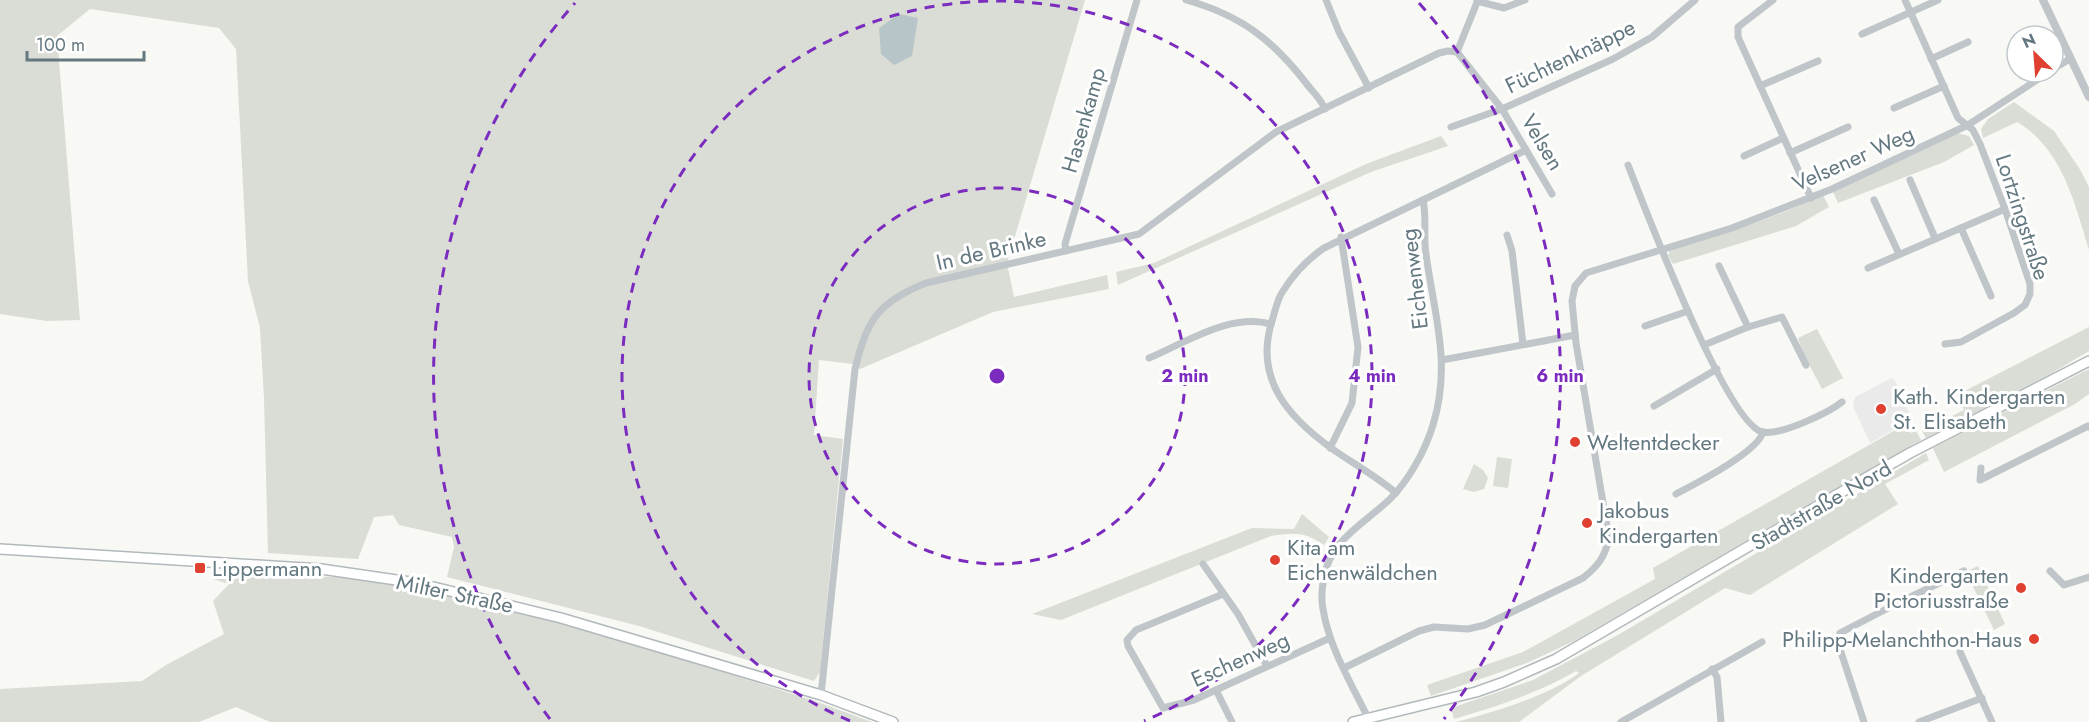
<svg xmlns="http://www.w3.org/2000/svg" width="2089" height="722" viewBox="0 0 2089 722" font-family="Jost,sans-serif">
<rect width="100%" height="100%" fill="#f8f8f5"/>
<polygon fill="#e9eae9" points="1892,378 1894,379 1912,419 1870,443 1853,406 1855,397"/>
<g fill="#d9ddd5">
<polygon points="0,0 1085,0 1007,263 1014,297 1107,275 1109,289 993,312 860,369 853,364 819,360 814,435 843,439 820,672 814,681 639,626 447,577 454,547 452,537 399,525 393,515 374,517 358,559 268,553 264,398 260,328 248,281 236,49 219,28 90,9 57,36 80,320 47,321 0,314"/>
<path d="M2014 102 2054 131 2081 171 2089 187V250C2075 204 2062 148 2017 122L1983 138 1981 129 1988 119Z"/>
<polygon points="1957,133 1969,136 1974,145 1944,162 1838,203 1833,192"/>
<polygon points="1441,136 1448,146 1371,172 1118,285 1116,272 1154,263 1366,164"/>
<path d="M1823 195 1829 207 1796 226 1673 264 1668 255 1671 248C1724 234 1774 218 1823 195Z"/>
<polygon points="2089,327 2089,351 2050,374 1926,438 1922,431 1964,410 1957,395"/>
<polygon points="1817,329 1843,378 1822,389 1802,351 1798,338"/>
<polygon points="2089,369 2089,394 2075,404 1944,472 1933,448"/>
<polygon points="1906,424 1911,433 1916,431 1921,440 1574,641 1527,663 1431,696 1427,685 1523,652 1655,579 1653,568"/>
<path d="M1926 453 1929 460 1885 484 1898 504 1750 595 1725 588 1581 676 1519 722H1456C1493 712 1549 696 1579 673L1576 671C1538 693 1496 707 1454 719L1451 708 1533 680 1618 635Z"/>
<polygon points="1497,457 1512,459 1508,488 1493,486"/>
<polygon points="1474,464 1483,470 1488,478 1484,489 1474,492 1463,489"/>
<path d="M1302 514 1329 537 1324 545C1303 531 1294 533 1271 536L1061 620 1032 614 1252 528 1294 529Z"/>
<polygon points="1978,566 2005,624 1994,630 1966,572"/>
<polygon points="210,572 354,578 442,592 586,629 815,701 872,722 270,722 236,707 199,722 0,722 0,689 142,681 166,665 224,634 213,601 229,584 213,579"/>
</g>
<polygon fill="#b7c5c8" points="899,14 918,18 912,56 894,65 881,54 879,28"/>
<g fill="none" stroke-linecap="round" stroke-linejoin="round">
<defs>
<g id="secondary">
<polyline points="0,549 321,569 417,583 561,618 821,695 893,722"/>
<polyline points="1353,722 1476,692 1504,682 1556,659 1852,486 1910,453 2089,361"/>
</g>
</defs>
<use href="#secondary" stroke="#b2b9bc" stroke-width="12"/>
<g stroke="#bfc5c8" stroke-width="7">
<path d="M1186 0C1240 15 1272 39 1306 83 1312 91 1321 99 1325 109"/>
<polyline points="1326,0 1339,32 1369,88"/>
<polyline points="1773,0 1738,27 1738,37 1811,198"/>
<polyline points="1905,0 1958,118 1973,130 1980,144 2005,209 2030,284 2030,294 2025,305 2014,313 1961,342 1945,344"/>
<polyline points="1477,1 1504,8 1525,0"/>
<polyline points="1862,34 1938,0"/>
<polyline points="1457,52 1502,109 1552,194"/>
<polyline points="1457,52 1478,0"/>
<polyline points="1931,59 1968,42"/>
<polyline points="2053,69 2070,59"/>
<polyline points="1760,86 1818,61"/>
<polyline points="1894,108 1944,86"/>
<polyline points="1451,127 1502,109 1613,59 1652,37 1695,0"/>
<polyline points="1790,153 1848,127"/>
<polyline points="1744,156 1783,138"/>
<path d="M1628 165C1644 206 1726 422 1762 432 1780 436 1828 413 1842 402"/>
<polyline points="1910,180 1935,238"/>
<polyline points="1874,200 1899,254"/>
<polyline points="1961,228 1991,296"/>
<polyline points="1507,235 1512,251 1523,344"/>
<polyline points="1066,251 1065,244 1137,0"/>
<polyline points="1719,266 1748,327"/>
<polyline points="1868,268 2005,209"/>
<polyline points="1645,326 1688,311"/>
<polyline points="1704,345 1748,327 1782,317 1806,365"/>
<path d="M1149 358C1187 342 1229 313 1271 324"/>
<polyline points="1442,360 1575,335"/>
<polyline points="1654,406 1717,369"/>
<polyline points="1330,448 1352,403 1358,347 1341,237"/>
<polyline points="1981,468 1980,480 2088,426 2089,427"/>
<path d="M1396 493C1376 476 1352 463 1331 448 1287 416 1254 378 1272 321 1275 312 1277 299 1283 291 1293 275 1308 259 1324 248L1526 150"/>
<path d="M1676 494C1695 484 1758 452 1763 432"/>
<polyline points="1203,564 1238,614 1267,666"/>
<polyline points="2050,571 2064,585 2089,577"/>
<polyline points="1223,594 1136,630 1127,640 1128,646 1163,708 1194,700 1330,638"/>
<polyline points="1960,652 1992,722"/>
<path d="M1344 668 1419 631 1434 627 1468 629 1485 625 1583 578C1598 566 1605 557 1609 538L1576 343 1572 301 1575 286 1586 273 1732 228 1832 189 1968 125 2049 72"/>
<polyline points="1712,669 1717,677 1721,722"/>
<polyline points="1216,690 1232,722"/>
<path d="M821 695 855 369C867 320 878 302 926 283L1139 234 1276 132 1439 53 1448 51 1457 52"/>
<path d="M1368 718C1351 683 1329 647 1323 609 1321 599 1322 587 1324 577 1331 539 1364 524 1390 499 1409 480 1425 451 1433 425 1452 363 1434 315 1426 254 1423 236 1427 218 1423 200"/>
<polyline points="1621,722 1762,642"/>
<polyline points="1864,722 1838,643 1840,633 1898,603 1964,571"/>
<polyline points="1919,722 1982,698"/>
</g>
<polyline stroke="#bfc5c8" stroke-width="8" points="2043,0 2089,97"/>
<use href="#secondary" stroke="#fff" stroke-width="9"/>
</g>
<g fill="none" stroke="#7b2cbf" stroke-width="3" stroke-dasharray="10 8">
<circle cx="997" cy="376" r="188"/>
<path d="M850 721A375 375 0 1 1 1144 721"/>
<path d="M550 719A563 563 0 0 1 575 3M1419 3A563 563 0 0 1 1444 719"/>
</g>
<g fill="#df402f" stroke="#fff" stroke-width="2">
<circle cx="1881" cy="409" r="6"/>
<circle cx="1575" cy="442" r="6"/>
<circle cx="1587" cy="523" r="6"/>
<circle cx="1275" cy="560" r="6"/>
<rect x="194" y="562" width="12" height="12" rx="3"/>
<circle cx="2021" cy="588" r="6"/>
<circle cx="2034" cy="639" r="6"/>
</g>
<g text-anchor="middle" stroke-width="6" stroke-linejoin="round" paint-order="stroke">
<g font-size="22" fill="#647880" stroke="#fff">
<text transform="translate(1570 56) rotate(-26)" y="8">Füchtenknäppe</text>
<text transform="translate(1083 120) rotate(-74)" y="8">Hasenkamp</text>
<text transform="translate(1543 142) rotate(59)" y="8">Velsen</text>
<text transform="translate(1853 158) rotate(-24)" y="8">Velsener Weg</text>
<text transform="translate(2023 217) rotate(72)" y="8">Lortzingstraße</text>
<text transform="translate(991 250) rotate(-13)" y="8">In de Brinke</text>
<text transform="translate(1414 279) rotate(-97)" y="8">Eichenweg</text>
<text transform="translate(1821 505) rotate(-30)" y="8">Stadtstraße Nord</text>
<text transform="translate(455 593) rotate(12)" y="8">Milter Straße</text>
<text transform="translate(1240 659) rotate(-24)" y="8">Eschenweg</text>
</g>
<g font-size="22" fill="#647880" stroke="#fff" text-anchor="start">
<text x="1893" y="404">Kath. Kindergarten<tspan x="1893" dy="25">St. Elisabeth</tspan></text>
<text x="1587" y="450">Weltentdecker</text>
<text x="1599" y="518">Jakobus<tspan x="1599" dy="25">Kindergarten</tspan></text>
<text x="1287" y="555">Kita am<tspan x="1287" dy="25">Eichenwäldchen</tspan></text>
<text x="212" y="576">Lippermann</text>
<text x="2009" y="583" text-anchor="end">Kindergarten<tspan x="2009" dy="25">Pictoriusstraße</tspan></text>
<text x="2022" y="647" text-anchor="end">Philipp-Melanchthon-Haus</text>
</g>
</g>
<circle cx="997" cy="376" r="9" fill="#7b2cbf" stroke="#fff" stroke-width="3"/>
<g font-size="18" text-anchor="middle" font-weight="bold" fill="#7b2cbf" stroke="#fff" stroke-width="6" stroke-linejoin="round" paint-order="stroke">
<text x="1185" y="382">2 min</text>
<text x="1372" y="382">4 min</text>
<text x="1560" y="382">6 min</text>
</g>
<g transform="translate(2035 54) rotate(335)"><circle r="28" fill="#ffffff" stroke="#c1c9cc" stroke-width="1.5"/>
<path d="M0-4.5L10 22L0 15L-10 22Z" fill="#df402f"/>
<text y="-9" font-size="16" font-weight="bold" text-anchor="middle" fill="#647880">N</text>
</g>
<path d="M27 51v9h117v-9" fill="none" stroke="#647880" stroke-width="3"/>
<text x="36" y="51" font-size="18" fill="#647880" stroke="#ffffff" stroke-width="4.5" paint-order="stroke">100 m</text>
</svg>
